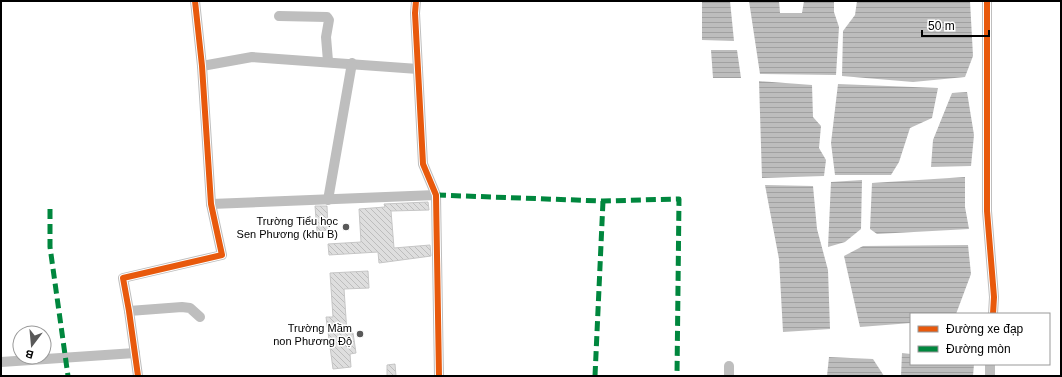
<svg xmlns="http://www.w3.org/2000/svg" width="1062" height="377" viewBox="0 0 1062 377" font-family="Arial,sans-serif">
<defs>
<pattern id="water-rules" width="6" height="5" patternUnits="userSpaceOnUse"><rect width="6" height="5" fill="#bdbdbd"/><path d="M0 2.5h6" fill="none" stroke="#a1a1a1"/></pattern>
<pattern id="building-back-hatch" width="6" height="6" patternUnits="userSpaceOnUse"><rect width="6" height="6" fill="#dedede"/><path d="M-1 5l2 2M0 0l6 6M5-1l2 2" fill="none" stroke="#bdbdbd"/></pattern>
</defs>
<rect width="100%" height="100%" fill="#fff"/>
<g fill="url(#water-rules)">
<polygon points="702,1 730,1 734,41 702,40"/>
<polygon points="749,1 779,1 780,13 802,13 804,1 834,1 834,12 839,27 836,75 760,74"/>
<polygon points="857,1 970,1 973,56 965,77 913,82 842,76 843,31 855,15"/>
<polygon points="711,50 737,50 741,78 713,78"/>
<polygon points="759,81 812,85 813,117 821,126 819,148 826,160 824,176 762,178"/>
<polygon points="838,84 938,88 932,118 910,128 899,162 891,175 835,175 831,143"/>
<polygon points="967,92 974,135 971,166 931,167 933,140 952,93"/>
<polygon points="965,177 965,207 969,229 877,234 870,229 872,183"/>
<polygon points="862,180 861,229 845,242 828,247 831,182"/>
<polygon points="765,185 813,186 817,229 828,270 830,329 783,332 779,259"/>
<polygon points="968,245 971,274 956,314 911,314 911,323 860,327 844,256 863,246"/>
<polygon points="902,353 911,354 911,364 974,364 973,376 901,376"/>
<polygon points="829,357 873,359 884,376 827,376"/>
</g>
<g fill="url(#building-back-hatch)" stroke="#c6c6c6">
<polygon points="428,202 429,210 391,211 394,248 430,245 431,256 379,263 378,252 329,255 328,244 361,242 359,209 385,207 384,204"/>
<polygon points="315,206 327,206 328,230 317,231"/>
<polygon points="368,271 369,288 344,289 347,333 353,333 356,353 350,354 351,367 333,369 326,317 333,317 330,273"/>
<polygon points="395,364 396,376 387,376 387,365"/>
</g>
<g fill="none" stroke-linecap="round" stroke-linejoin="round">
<g stroke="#bebebe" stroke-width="10">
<polyline points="416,1 415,13 423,164 436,195 439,376"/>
<polyline points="987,1 987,211 994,297 993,314"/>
<polyline points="279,16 327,17 329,20 326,37 328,61"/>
<polyline points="202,66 252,57 418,69"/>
<polyline points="328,200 352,63"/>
<polyline points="211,204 436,195"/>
<polyline points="129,311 182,307 190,308 200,317"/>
<polyline points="1,362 135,353"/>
<polyline points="729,366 729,376"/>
<polyline points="138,376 129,311 123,278 222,255 211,204 202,66 195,1"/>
<polyline points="990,376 990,364"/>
</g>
<g stroke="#00873e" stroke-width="5" stroke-dasharray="10 5" stroke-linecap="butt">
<polyline points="436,195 603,201 679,199 677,376"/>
<polyline points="50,209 50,247 68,376"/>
<polyline points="595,376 603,201"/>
</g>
<defs>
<g id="cycleway">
<polyline points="416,1 415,13 423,164 436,195 439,376"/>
<polyline points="987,1 987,211 994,297 993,314"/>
<polyline points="138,376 129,311 123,278 222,255 211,204 202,66 195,1"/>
</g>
</defs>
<use href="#cycleway" stroke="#fff" stroke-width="8"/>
<use href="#cycleway" stroke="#e8590c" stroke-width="6"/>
</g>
<g fill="#595959" stroke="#fff" stroke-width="1.5">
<circle cx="346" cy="227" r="4"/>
<circle cx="360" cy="334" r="4"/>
</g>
<g text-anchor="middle" stroke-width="3" stroke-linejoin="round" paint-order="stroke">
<g font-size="11" fill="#000" stroke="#fff" text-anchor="end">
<text x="338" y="225">Trường Tiểu học<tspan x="338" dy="13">Sen Phương (khu B)</tspan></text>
<text x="352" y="332">Trường Mầm<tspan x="352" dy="13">non Phương Độ</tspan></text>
</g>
</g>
<rect width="1062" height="377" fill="none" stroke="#000000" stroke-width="4"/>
<rect x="910" y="313" width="140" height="52" fill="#ffffff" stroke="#999999"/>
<rect x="918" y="326" width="20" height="6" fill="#e8590c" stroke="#999999"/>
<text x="946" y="333" font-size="12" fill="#000000">Đường xe đạp</text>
<rect x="918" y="346" width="20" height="6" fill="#00873e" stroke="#999999"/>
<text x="946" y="353" font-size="12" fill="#000000">Đường mòn</text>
<g transform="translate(32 345) rotate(196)"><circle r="19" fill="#ffffff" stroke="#999999"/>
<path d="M0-3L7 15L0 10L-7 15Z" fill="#595959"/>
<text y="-6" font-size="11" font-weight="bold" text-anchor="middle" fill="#000000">B</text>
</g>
<path d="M922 30v6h67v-6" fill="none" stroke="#000000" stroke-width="2"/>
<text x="928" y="30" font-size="12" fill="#000000" stroke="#ffffff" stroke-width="3" paint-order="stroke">50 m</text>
</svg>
